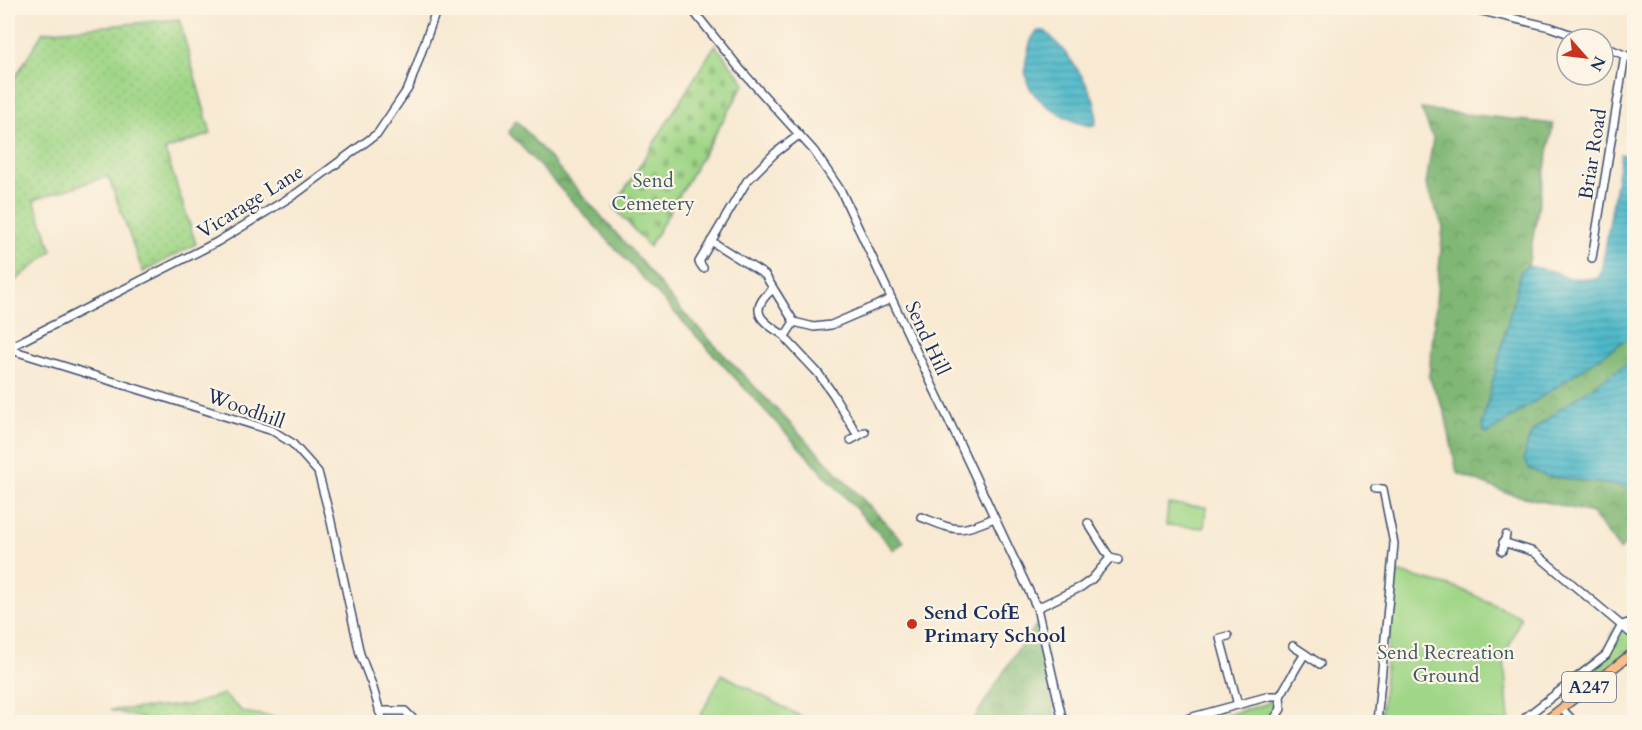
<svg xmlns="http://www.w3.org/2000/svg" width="1642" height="730" viewBox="0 0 1642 730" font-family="Cardo,serif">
<defs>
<pattern id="grass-dots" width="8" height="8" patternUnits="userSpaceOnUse" patternTransform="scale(1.5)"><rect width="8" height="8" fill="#a0d687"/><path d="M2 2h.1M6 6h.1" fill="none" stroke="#89b877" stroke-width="1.8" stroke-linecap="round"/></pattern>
<pattern id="forest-crowns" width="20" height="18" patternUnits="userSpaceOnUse" patternTransform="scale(1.5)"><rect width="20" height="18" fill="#80b774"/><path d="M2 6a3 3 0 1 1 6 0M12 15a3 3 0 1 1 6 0" fill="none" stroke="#689562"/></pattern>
<pattern id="cemetery-stones" width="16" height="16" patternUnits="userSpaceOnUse" patternTransform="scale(1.5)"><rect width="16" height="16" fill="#a0d687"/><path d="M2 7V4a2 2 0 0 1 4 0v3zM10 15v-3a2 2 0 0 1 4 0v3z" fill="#89b877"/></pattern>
<pattern id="water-rules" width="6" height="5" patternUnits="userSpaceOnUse" patternTransform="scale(1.5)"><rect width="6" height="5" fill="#4db8c9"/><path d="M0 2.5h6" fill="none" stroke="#3f96a6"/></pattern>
</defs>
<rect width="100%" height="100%" fill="#fcf5e5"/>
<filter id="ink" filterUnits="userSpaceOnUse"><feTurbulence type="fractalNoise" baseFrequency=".0167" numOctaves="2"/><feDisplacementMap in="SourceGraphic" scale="12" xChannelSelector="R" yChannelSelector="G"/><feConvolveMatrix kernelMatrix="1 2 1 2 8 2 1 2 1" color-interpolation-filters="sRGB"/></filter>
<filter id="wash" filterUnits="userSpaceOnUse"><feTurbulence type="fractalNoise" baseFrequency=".008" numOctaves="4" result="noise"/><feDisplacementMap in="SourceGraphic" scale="24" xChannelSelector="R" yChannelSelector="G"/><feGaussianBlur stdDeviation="1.35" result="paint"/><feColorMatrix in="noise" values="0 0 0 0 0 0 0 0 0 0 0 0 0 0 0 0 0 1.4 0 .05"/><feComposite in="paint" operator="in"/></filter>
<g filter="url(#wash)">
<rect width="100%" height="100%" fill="#f8e9d2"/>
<g fill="url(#grass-dots)" stroke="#5e8272" stroke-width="1.5">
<polygon points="179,19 211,134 165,150 196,244 143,272 108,176 34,200 52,251 8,287 8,89 43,32"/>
<polygon points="1634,619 1634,647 1600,674 1582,683 1572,676 1605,650 1617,624 1620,621"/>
<polygon points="223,694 243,712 307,722 155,722 110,710 190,705"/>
<polygon points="377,716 378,722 329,722"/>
</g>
<g fill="url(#forest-crowns)" stroke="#4e7369" stroke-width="1.5">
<polygon points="1421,109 1553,124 1528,266 1521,272 1482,424 1484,432 1487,434 1634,334 1634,359 1542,423 1533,431 1527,444 1546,476 1634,488 1634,548 1627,542 1620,550 1592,513 1507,493 1457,473 1445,413 1429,377 1443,227 1426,185 1433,138"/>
<polygon points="516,120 638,258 680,309 904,542 894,550 508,132"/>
<polygon points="1038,623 1056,722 976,722 974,719 1018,649"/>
</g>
<polygon fill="url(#cemetery-stones)" stroke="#5e8272" stroke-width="1.5" points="715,45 745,83 649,247 614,207"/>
<g fill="#a0d687" stroke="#5e8272" stroke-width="1.5">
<polygon points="1168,504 1206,507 1204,528 1166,525"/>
<polygon points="1396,572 1458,588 1521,617 1504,659 1509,722 1380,722"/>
<polygon points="722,674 811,722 697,722"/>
<path d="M1272 699 1277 704 1276 711 1267 722H1197C1200 715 1209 717 1216 718L1266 704Z"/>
</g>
<g fill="url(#water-rules)" stroke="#347494" stroke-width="1.5">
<path d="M1038 31H1045C1063 47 1107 101 1094 126 1073 125 1037 104 1028 84 1024 74 1025 62 1028 52 1030 43 1031 36 1038 31Z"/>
<polygon points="1621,154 1634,158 1634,334 1487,434 1484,432 1482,424 1521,271 1528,266 1556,272 1567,278 1597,279 1601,273"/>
<polygon points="1634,359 1634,488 1546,476 1529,469 1524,459 1527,444 1533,431 1560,409"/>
</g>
</g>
<g filter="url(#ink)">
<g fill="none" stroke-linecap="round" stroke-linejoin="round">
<defs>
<g id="minor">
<polyline points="691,8 740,69 814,151 841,191 1037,608 1063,722"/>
<polyline points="1469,8 1550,27 1583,39"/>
<polyline points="1603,46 1634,59"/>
<polyline points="711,241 765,275 794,322 785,336 787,340 818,373 833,394 858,436"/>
<polyline points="1592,258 1625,55"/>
<polyline points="703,268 699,262 747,181 775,153 799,135"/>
<path d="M773 289C746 311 762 322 785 336"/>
<polyline points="794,322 814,327 831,325 891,299"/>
<polyline points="8,348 217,242 297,193 378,133 409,87 437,8"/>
<polyline points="8,349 273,431 292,443 318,472 330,517 360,654 372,685 383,722"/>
<polyline points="851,440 865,432"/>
<polyline points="1375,489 1383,489 1394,544 1377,722"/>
<path d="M921 517C957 531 958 534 994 518"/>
<polyline points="1088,523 1110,558"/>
<polyline points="1503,542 1534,552 1634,636"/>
<polyline points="1502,551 1506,535"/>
<polyline points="1037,608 1081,587 1092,579 1110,558 1118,560"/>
<polyline points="1228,636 1220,638 1238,705"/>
<polyline points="1293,646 1320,664"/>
<polyline points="1562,709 1574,722"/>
<polyline points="379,711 405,711 416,722"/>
<path d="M1185 722 1189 718 1270 696H1280C1289 682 1295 668 1305 654"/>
<polyline points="1272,722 1281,709 1280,696"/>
<polyline points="1523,722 1526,717 1606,655 1622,625 1634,621"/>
</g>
<polyline id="major" points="1544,722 1634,652"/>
</defs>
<use href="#minor" stroke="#3c4b6f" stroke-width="10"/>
<use href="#major" stroke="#3c4b6f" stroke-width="11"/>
<use href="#minor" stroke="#fff" stroke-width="7"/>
<use href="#major" stroke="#f8bd89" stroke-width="8"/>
</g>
</g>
<circle fill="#c8321e" stroke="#fcf5e5" stroke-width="2" cx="912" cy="624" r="6"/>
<g text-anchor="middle" stroke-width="4.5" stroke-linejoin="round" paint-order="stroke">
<rect fill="#fcf5e5" stroke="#5e6a86" stroke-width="1.5" x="1562" y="672" width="54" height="30" rx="4.5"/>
<g font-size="18" font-weight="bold" fill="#1b2f5e">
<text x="1589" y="693">A247</text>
</g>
<g font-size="20" fill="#1b2f5e" stroke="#fcf5e5">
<text transform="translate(1592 154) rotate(-81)" y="7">Briar Road</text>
<text transform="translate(250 201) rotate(-32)" y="7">Vicarage Lane</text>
<text transform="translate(928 338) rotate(65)" y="7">Send Hill</text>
<text transform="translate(246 408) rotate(20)" y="7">Woodhill</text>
</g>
<g font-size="20" fill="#3c5968" stroke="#fcf5e5">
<text x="653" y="187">Send<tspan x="653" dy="23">Cemetery</tspan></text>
<text x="1446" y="659">Send Recreation<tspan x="1446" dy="23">Ground</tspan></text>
</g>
<g font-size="20" font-weight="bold" fill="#1b2f5e" stroke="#fcf5e5" text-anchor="start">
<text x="924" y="619">Send CofE<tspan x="924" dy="23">Primary School</tspan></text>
</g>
</g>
<rect width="1642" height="730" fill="none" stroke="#fcf5e5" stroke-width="30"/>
<g transform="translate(1585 57) rotate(118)"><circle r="28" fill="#fcf5e5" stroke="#a2a6af" stroke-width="1.5"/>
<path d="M0-4.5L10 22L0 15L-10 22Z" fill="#c8321e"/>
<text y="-9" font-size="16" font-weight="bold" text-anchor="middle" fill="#1b2f5e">N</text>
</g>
</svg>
